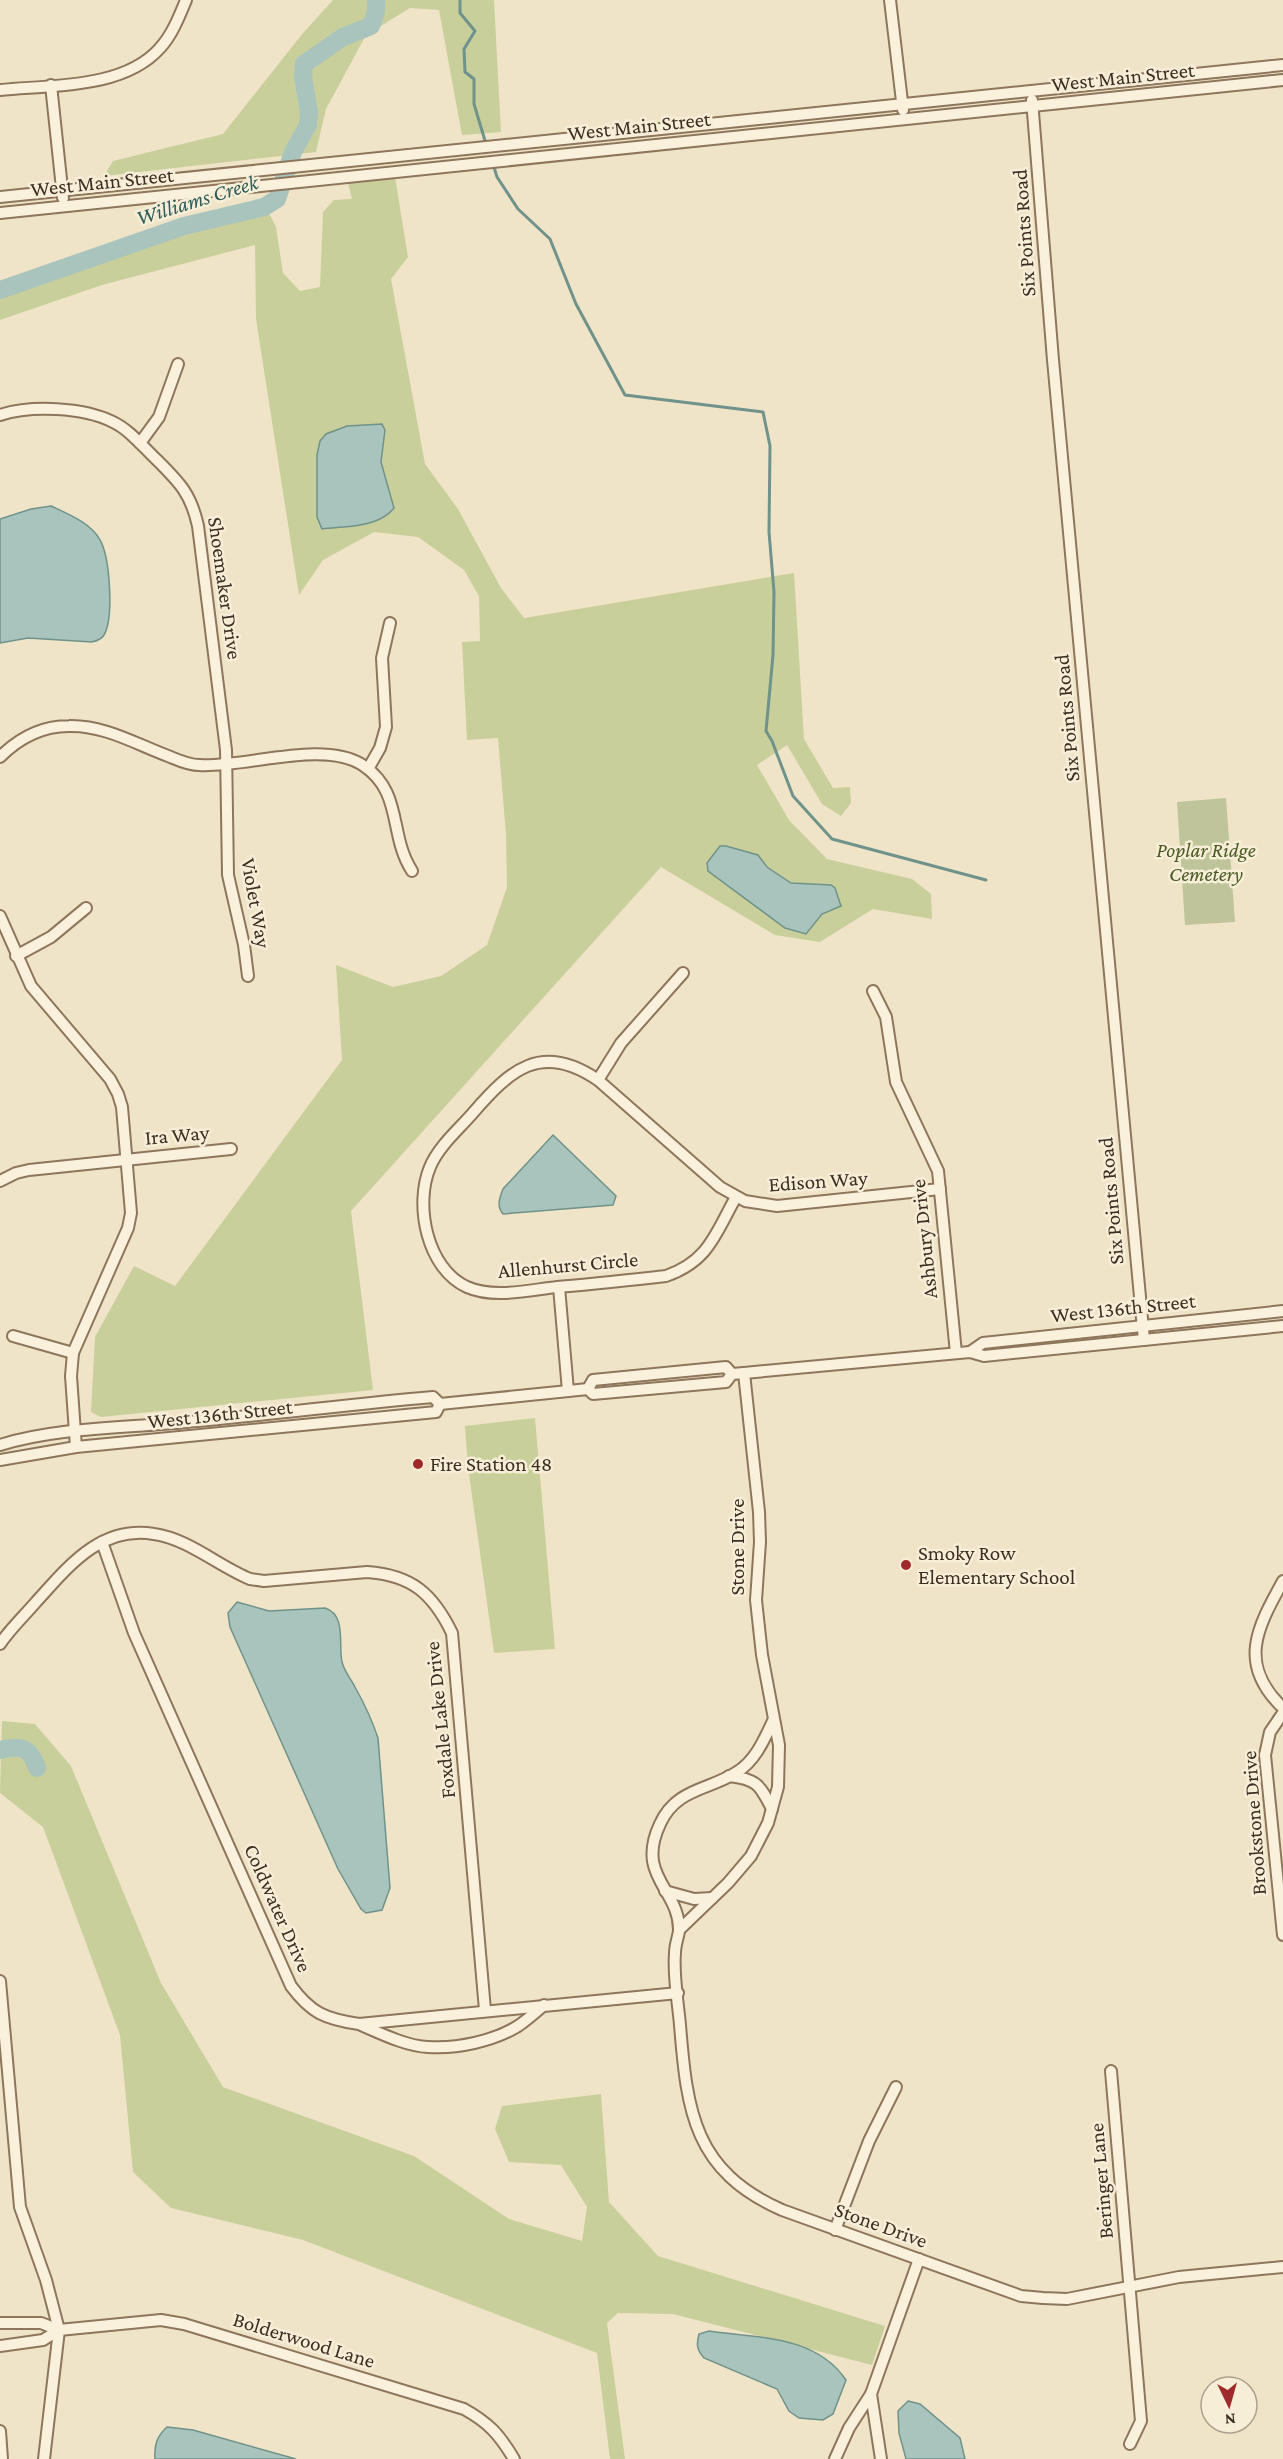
<svg xmlns="http://www.w3.org/2000/svg" width="1283" height="2459" viewBox="0 0 1283 2459" font-family="'Crimson Pro',serif">
<rect width="100%" height="100%" fill="#f0e4c8"/>
<g fill="#c9cf9b">
<polygon points="333,0 494,0 501,132 462,135 439,10 410,8 366,35 326,109 316,152 104,176 113,161 223,134 303,33"/>
<polygon points="395,177 408,257 391,279 425,464 458,509 501,588 524,618 794,573 804,739 833,788 850,787 851,803 841,816 822,804 787,745 757,765 789,820 827,859 912,879 931,894 932,919 873,909 820,942 775,935 661,867 351,1211 373,1390 101,1417 91,1412 95,1337 134,1266 175,1286 342,1060 336,965 393,987 441,976 487,945 507,887 506,835 498,738 467,740 462,642 480,641 479,596 464,570 418,537 374,532 323,560 299,595 256,319 255,245 102,285 0,320 0,282 188,217 256,202 270,215 276,227 283,273 300,291 320,287 323,212 334,200 352,199 348,183"/>
<polygon points="535,1418 555,1649 494,1653 468,1467 465,1426"/>
<polygon points="2,1721 35,1724 71,1766 161,1983 223,2087 414,2156 509,2219 582,2241 587,2207 561,2165 509,2162 495,2129 502,2106 601,2094 609,2202 658,2256 885,2326 872,2365 673,2314 618,2313 607,2323 625,2459 610,2459 597,2353 303,2240 171,2208 133,2172 120,2035 43,1827 0,1793"/>
</g>
<polygon fill="#bfc49a" points="1226,798 1235,922 1185,925 1177,802"/>
<g fill="#a9c4bc" stroke="#6f938a" stroke-width="1.5">
<path d="M382 424 385 430 381 462 394 508C378 528 346 526 322 529L317 517V455L320 441 326 434 347 426Z"/>
<path d="M51 506C68 514 91 523 100 540 110 557 114 618 104 635 101 640 96 641 92 642L28 638 0 643V519L31 509Z"/>
<polygon points="720,846 726,846 758,855 767,867 791,883 831,885 835,888 841,906 822,914 806,934 785,928 708,871 707,863"/>
<path d="M553 1135 616 1196 613 1205 503 1214C496 1206 500 1197 503 1189Z"/>
<path d="M237 1602 269 1611 325 1608C347 1615 338 1645 342 1662 344 1671 351 1679 355 1687 364 1703 372 1720 378 1738L390 1888 382 1910 366 1913 361 1909 338 1869 230 1627 228 1613Z"/>
<path d="M709 2331C757 2338 816 2335 846 2380L833 2414 823 2420 799 2418 789 2411 777 2389 704 2358C697 2350 696 2345 699 2334Z"/>
<polygon points="908,2401 920,2404 960,2438 965,2459 906,2459 899,2433 898,2411"/>
<path d="M167 2427 193 2430 296 2459H155C154 2445 157 2436 167 2427Z"/>
</g>
<g fill="none" stroke-linecap="round" stroke-linejoin="round">
<g stroke="#6f938a" stroke-width="3">
<polyline points="460,0 460,13 475,31 464,49 465,72 474,79 474,104 486,144"/>
<polyline points="493,164 497,177 518,209 550,239 576,304 625,395 763,412 770,446 769,532 774,592 773,655 766,731 772,741 793,796 832,839 986,880"/>
</g>
<g stroke="#a9c4bc" stroke-width="18">
<polyline points="0,290 184,226 264,207 277,199 293,152 308,125 309,112 303,77 304,64 343,37 371,26 376,12 376,0"/>
<path d="M0 1750C21 1745 30 1747 37 1768"/>
</g>
<defs>
<g id="minor">
<polyline points="890,0 903,110"/>
<polyline points="51,85 63,198"/>
<path d="M0 90C51 85 124 89 160 48 172 35 179 17 186 0"/>
<polyline points="1032,100 1053,360 1144,1340"/>
<polyline points="0,197 1283,65"/>
<polyline points="0,213 1283,80"/>
<path d="M0 415C31 405 83 407 113 422 130 430 144 448 158 461 180 483 191 494 198 526L226 750 228 875 244 945 248 976"/>
<polyline points="140,443 159,417 178,364"/>
<path d="M0 757C19 738 42 726 69 726 104 725 136 744 168 756 178 760 188 765 199 765 245 768 321 740 361 764 404 791 388 834 412 871"/>
<polyline points="368,769 380,748 386,727 382,658 390,623"/>
<polyline points="0,916 31,986 110,1079 118,1094 122,1107 131,1213 128,1228 73,1353 71,1376 76,1447"/>
<polyline points="16,956 51,937 86,908"/>
<polyline points="873,991 886,1017 896,1082 938,1171 956,1353"/>
<polyline points="598,1080 621,1043 683,973"/>
<polyline points="0,1181 16,1173 29,1170 231,1149"/>
<path d="M736 1197C715 1234 709 1261 666 1276 629 1280 593 1284 557 1287 529 1290 494 1299 467 1287 427 1269 414 1205 430 1167 438 1147 458 1130 472 1114 510 1070 541 1041 598 1080L720 1187 745 1201 777 1206 940 1189"/>
<polyline points="559,1287 568,1391"/>
<polyline points="13,1336 73,1353"/>
<polyline points="970,1352 983,1343 1283,1311"/>
<polyline points="588,1389 593,1380 726,1367 732,1374"/>
<path d="M0 1445C57 1427 127 1428 186 1422 269 1415 351 1404 433 1397L440 1404 588 1389 593 1394 726 1382 732 1374 744 1373 970 1352 984 1356 1283 1326"/>
<polyline points="0,1460 76,1447 436,1412 440,1404"/>
<path d="M102 1542 134 1633 291 1986C311 2013 325 2019 359 2024L678 1993"/>
<path d="M1283 1581C1257 1628 1237 1664 1283 1708"/>
<path d="M0 1644C10 1629 24 1616 36 1602 68 1567 100 1525 154 1534 189 1539 218 1566 250 1579L264 1581 367 1572C412 1575 433 1594 452 1633L485 2010"/>
<polyline points="1283,1713 1270,1732 1265,1755 1283,1935"/>
<path d="M773 1721C764 1740 755 1761 737 1772 710 1790 676 1788 660 1824 635 1877 680 1889 679 1931 678 1938 675 1945 675 1953 673 1976 678 2002 680 2025 687 2112 694 2171 782 2210L1021 2296 1043 2298 1067 2299 1179 2277 1283 2267"/>
<path d="M729 1776C757 1779 760 1785 772 1809"/>
<polyline points="665,1891 694,1899 712,1898"/>
<polyline points="679,1930 728,1883 751,1856 768,1823 778,1787 779,1745 762,1655 756,1600 760,1542 759,1512 744,1373"/>
<polyline points="0,1981 20,2207 46,2280 59,2330 44,2459"/>
<path d="M361 2025C382 2034 406 2046 428 2047 457 2049 494 2041 518 2026 527 2020 536 2012 544 2005"/>
<polyline points="1111,2071 1141,2421 1130,2444"/>
<polyline points="835,2230 869,2141 896,2087"/>
<path d="M0 2323H41L59 2330 161 2320 184 2324 464 2409C489 2423 499 2434 514 2459"/>
<polyline points="0,2346 43,2340 59,2330"/>
<polyline points="871,2394 881,2459"/>
<polyline points="0,2431 2,2459"/>
<polyline points="835,2459 849,2428 871,2394 919,2259"/>
</g>
</defs>
<use href="#minor" stroke="#8d765c" stroke-width="14"/>
<use href="#minor" stroke="#faf1dc" stroke-width="10"/>
</g>
<g fill="#9e2a2b" stroke="#f7eed8" stroke-width="2">
<circle cx="418" cy="1464" r="6"/>
<circle cx="906" cy="1565" r="6"/>
</g>
<g text-anchor="middle" stroke-width="5" stroke-linejoin="round" paint-order="stroke">
<g font-size="21" fill="#3d2e20" stroke="#f7eed8">
<text transform="translate(1123 77) rotate(-6)" y="7">West Main Street</text>
<text transform="translate(639 126) rotate(-6)" y="7">West Main Street</text>
<text transform="translate(102 182) rotate(-6)" y="7">West Main Street</text>
<text transform="translate(1024 233) rotate(-94)" y="7">Six Points Road</text>
<text transform="translate(225 588) rotate(82)" y="7">Shoemaker Drive</text>
<text transform="translate(1067 718) rotate(-95)" y="7">Six Points Road</text>
<text transform="translate(256 903) rotate(80)" y="7">Violet Way</text>
<text transform="translate(177 1135) rotate(-5)" y="7">Ira Way</text>
<text transform="translate(818 1181) rotate(-4)" y="7">Edison Way</text>
<text transform="translate(1111 1201) rotate(-95)" y="7">Six Points Road</text>
<text transform="translate(924 1239) rotate(-96)" y="7">Ashbury Drive</text>
<text transform="translate(568 1265) rotate(-5)" y="7">Allenhurst Circle</text>
<text transform="translate(1123 1308) rotate(-6)" y="7">West 136th Street</text>
<text transform="translate(220 1414) rotate(-6)" y="7">West 136th Street</text>
<text transform="translate(737 1547) rotate(-90)" y="7">Stone Drive</text>
<text transform="translate(440 1720) rotate(-96)" y="7">Foxdale Lake Drive</text>
<text transform="translate(1254 1823) rotate(-94)" y="7">Brookstone Drive</text>
<text transform="translate(278 1908) rotate(66)" y="7">Coldwater Drive</text>
<text transform="translate(1101 2181) rotate(-95)" y="7">Beringer Lane</text>
<text transform="translate(881 2225) rotate(20)" y="7">Stone Drive</text>
<text transform="translate(304 2340) rotate(17)" y="7">Bolderwood Lane</text>
</g>
<g font-size="21" font-style="italic" fill="#4d5a26" stroke="#f7eed8">
<text x="1206" y="857">Poplar Ridge<tspan x="1206" dy="24">Cemetery</tspan></text>
</g>
<g font-size="21" fill="#3d2e20" stroke="#f7eed8" text-anchor="start">
<text x="430" y="1471">Fire Station 48</text>
<text x="918" y="1560">Smoky Row<tspan x="918" dy="24">Elementary School</tspan></text>
</g>
<g font-size="22" font-style="italic" fill="#2f5d5a" stroke="#f7eed8">
<text transform="translate(197 199) rotate(-17)" y="8">Williams Creek</text>
</g>
</g>
<g transform="translate(1229 2405) rotate(175)"><circle r="28" fill="#f7eed8" stroke="#ada18e" stroke-width="1.5"/>
<path d="M0-4.5L10 22L0 15L-10 22Z" fill="#9e2a2b"/>
<text y="-9" font-size="16" font-weight="bold" text-anchor="middle" fill="#3d2e20">N</text>
</g>
</svg>
